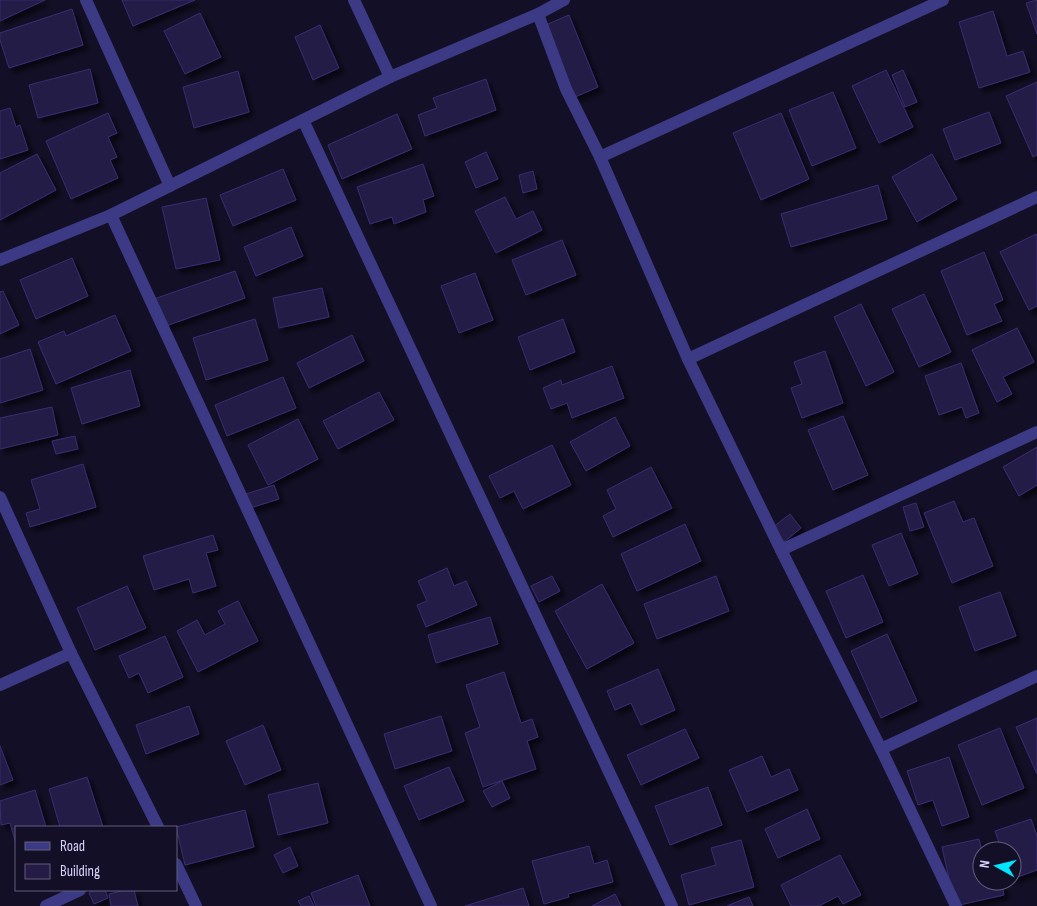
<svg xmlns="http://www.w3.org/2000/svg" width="1037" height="906" viewBox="0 0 1037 906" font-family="'Sofia Sans Condensed',sans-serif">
<defs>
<filter id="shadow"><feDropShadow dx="4.5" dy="4.5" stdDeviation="2.5" flood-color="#0009"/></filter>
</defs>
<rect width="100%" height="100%" fill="#130f26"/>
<g fill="#241b47" stroke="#3b2d73" filter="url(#shadow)">
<polygon points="0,0 45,0 0,21"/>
<polygon points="122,0 195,0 133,26"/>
<polygon points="1037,0 1037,34 1026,3"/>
<polygon points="72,9 83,45 9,68 0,40 0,33"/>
<polygon points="993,11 1007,56 1023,51 1030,72 979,88 959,22"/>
<polygon points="200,13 221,57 185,74 164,31"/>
<polygon points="569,15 598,87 575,97 546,25"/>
<polygon points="320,25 339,68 313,80 295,37"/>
<polygon points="90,69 98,103 38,118 29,85"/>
<polygon points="886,70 913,127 879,143 852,86"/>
<polygon points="903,70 917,102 905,107 892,75"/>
<polygon points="238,71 249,112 194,128 183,87"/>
<polygon points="486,79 496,110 425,136 418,115 437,108 433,98"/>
<polygon points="1037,82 1037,155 1033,157 1006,96"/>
<polygon points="833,92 856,148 812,166 789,110"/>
<polygon points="10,108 16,127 20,125 28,150 0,159 0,111"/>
<polygon points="989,112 1001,143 955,160 943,129"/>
<polygon points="108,113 117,133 108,137 117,157 110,160 118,178 71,199 46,141"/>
<polygon points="781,113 809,179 761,200 733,133"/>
<polygon points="397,114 412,149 342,179 328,145"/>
<polygon points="486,152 498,179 476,188 465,162"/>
<polygon points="37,154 56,190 0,220 0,173"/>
<polygon points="932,154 957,199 917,222 892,177"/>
<polygon points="423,164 434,196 423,200 426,212 394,224 392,217 370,224 357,187"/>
<polygon points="283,169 296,200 233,226 220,195"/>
<polygon points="533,171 537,189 523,193 519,175"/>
<polygon points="878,185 887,219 791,247 781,214"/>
<polygon points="505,197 516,219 533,211 542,230 496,253 475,211"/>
<polygon points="206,198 220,260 176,269 162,207"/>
<polygon points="291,227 303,256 256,276 244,247"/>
<polygon points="1036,234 1037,237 1037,306 1029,310 1000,252"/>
<polygon points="562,240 576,275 526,295 512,260"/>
<polygon points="984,252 1003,300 994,304 1002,321 967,335 941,271"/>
<polygon points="72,258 88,296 36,319 20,280"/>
<polygon points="235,271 245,298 163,327 154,299"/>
<polygon points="475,273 493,320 459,333 441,286"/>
<polygon points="322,288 329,317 279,328 273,298"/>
<polygon points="3,291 19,325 0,334 0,292"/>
<polygon points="924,294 951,352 919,367 892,309"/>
<polygon points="861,304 894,372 866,386 834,317"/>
<polygon points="115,315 131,351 56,384 38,342 64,331 66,336"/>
<polygon points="255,319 268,360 206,380 193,338"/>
<polygon points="563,319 575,352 530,370 518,337"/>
<polygon points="1017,328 1034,362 1003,377 1012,394 997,402 972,350"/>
<polygon points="352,335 364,361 309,388 297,363"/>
<polygon points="30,349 43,390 0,403 0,359"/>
<polygon points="825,351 843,403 802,418 791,388 802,384 794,362"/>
<polygon points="961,363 979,413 966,418 962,407 939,415 925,376"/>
<polygon points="612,366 624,398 572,418 567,403 551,409 543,388 561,380 562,385"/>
<polygon points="130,370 140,406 82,424 71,388"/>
<polygon points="283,377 296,408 227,436 215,405"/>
<polygon points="379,392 394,420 338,449 323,421"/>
<polygon points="52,407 58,435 0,449 0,418"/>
<polygon points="843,416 868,475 833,490 808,430"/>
<polygon points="615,417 630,446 586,471 570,442"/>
<polygon points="298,419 318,459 268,485 248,445"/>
<polygon points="75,436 78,449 56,454 52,441"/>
<polygon points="552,445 571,485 523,509 514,491 500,498 489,476"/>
<polygon points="1037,447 1037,485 1019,496 1003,467"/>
<polygon points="83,464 96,507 30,527 26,513 40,509 31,480"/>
<polygon points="651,467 672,508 613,537 603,516 616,509 607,490"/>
<polygon points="274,485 279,499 247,509 243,495"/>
<polygon points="954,501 963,522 974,518 993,566 952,583 924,513"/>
<polygon points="916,503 924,527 910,531 903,507"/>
<polygon points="790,514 801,528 784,542 773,527"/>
<polygon points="685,524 701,561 637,591 621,554"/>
<polygon points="901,533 918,574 889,586 872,545"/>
<polygon points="213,535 218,550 206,553 216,586 193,593 189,579 154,590 143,556"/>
<polygon points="447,568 454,586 466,581 477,605 426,627 417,605 427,601 418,581"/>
<polygon points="863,575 883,622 846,638 826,591"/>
<polygon points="552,576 560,591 539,602 531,586"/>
<polygon points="716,576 729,611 657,639 644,604"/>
<polygon points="602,584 634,643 587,669 555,611"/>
<polygon points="127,586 146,628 95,650 77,608"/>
<polygon points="1000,592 1016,636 975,651 959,607"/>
<polygon points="238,601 258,641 198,672 177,631 197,620 205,635 225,624 218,611"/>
<polygon points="490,617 498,644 436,663 428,635"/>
<polygon points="887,634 917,701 881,718 851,651"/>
<polygon points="165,636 183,677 148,693 139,673 129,678 119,656"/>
<polygon points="658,669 675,710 641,725 631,703 615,710 607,691"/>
<polygon points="504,672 521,723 532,719 538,737 527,741 536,769 483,787 465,733 480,727 466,685"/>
<polygon points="189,706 199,734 146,754 136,725"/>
<polygon points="441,716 452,751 395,769 384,734"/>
<polygon points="1037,718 1037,774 1016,727"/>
<polygon points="263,725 281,770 245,785 226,741"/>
<polygon points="1000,728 1024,788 982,805 958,745"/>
<polygon points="685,729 699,758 641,785 627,755"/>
<polygon points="0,746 13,780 0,785"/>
<polygon points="762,756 771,777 789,769 798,790 747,812 729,770"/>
<polygon points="949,757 969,817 942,826 933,800 918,805 907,771"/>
<polygon points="449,767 464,801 419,820 404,786"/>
<polygon points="87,777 103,827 60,827 49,789"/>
<polygon points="502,781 510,798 492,807 483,791"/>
<polygon points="318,783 328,823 278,835 268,795"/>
<polygon points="708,787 722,825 670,845 655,806"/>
<polygon points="35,790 46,827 16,827 16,844 10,823 1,825 0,801"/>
<polygon points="807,809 820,839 778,858 765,829"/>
<polygon points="245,810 254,847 185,865 176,827"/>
<polygon points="1031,819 1037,836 1037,870 1012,879 1012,851 1002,851 995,831"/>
<polygon points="979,839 982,851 982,881 1001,881 1004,895 955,906 942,847"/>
<polygon points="741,840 754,887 689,905 681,875 716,865 711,848"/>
<polygon points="589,846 594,864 607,860 613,882 568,894 569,897 544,904 532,861"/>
<polygon points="290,847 298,866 283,873 274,855"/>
<polygon points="840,855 861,895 843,904 838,896 819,906 791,906 781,885"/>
<polygon points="358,875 370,906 316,906 311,893"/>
<polygon points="523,888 529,906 465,906"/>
<polygon points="95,890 105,890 108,898 94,904 89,893"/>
<polygon points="126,890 134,890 138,906 111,906 109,894"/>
<polygon points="615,894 621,906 592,906"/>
<polygon points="309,896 314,906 301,906 298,901"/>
<polygon points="749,897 753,906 727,906"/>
</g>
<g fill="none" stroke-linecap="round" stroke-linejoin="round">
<g stroke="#3d3a85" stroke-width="12">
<polyline points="86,0 170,186"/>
<polyline points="354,0 390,77"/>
<polyline points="538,14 566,89 600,157 688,359 781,550 881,749 956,906"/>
<polyline points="303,120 672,906"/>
<polyline points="600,157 943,0"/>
<polyline points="111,215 431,906"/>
<polyline points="0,260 111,215 390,77 538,14 564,0"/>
<polyline points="688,359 1037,197"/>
<polyline points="0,497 71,653 158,827"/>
<polyline points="781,550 1037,432"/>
<polyline points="0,685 71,653"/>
<polyline points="881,749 1037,676"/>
<polyline points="176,864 196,906"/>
<polyline points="46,906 80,890"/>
</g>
</g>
<rect x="15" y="826" width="162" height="65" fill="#130f26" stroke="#625e7d"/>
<rect x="25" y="842" width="25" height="8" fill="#3d3a85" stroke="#625e7d"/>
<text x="60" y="851" font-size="15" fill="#d9d4ff">Road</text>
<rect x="25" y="864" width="25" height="15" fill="#241b47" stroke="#625e7d"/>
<text x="60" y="876" font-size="15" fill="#d9d4ff">Building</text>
<g transform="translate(997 866) rotate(278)"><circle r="24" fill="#130f26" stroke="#625e7d"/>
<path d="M0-4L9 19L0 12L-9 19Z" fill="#00e5ff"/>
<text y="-8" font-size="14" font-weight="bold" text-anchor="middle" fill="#d9d4ff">N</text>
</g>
</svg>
